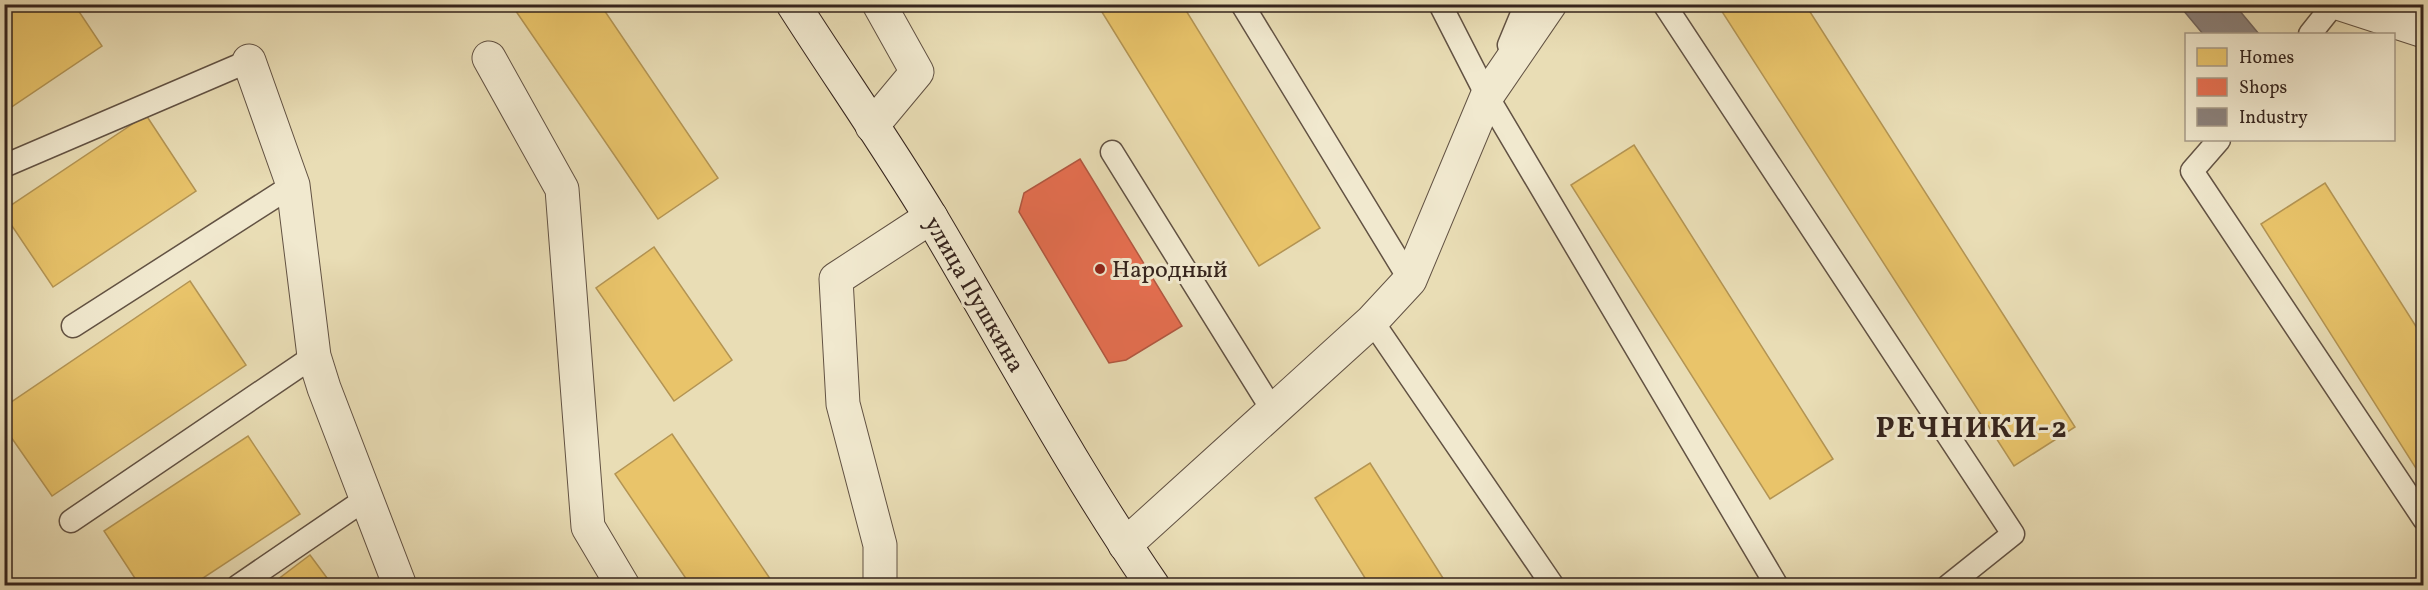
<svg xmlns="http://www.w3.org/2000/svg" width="2428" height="590" viewBox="0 0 2428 590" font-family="Vollkorn,serif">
<rect width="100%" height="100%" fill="#e9ddb5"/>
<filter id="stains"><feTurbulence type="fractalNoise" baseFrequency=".00333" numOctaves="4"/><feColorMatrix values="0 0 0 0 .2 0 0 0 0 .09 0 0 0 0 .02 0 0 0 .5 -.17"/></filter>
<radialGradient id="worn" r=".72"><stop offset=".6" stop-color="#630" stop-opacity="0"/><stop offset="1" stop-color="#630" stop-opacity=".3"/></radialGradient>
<g fill="#e9c46a" stroke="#b39453" stroke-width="1.5">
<polygon points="4,4 74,4 102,46 4,112"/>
<polygon points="511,4 600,4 718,178 658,219"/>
<polygon points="1097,4 1182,4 1320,228 1259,266"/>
<polygon points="1729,4 1805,4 2075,427 2014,466 1721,10"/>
<polygon points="146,115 196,191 53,287 4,214 4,210"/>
<polygon points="1634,145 1833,459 1770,499 1571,185"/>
<polygon points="2325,183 2424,339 2424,481 2261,224"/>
<polygon points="654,247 732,360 674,401 596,288"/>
<polygon points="190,281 246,365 52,496 4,427 4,407"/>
<polygon points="672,434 775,586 691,586 615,474"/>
<polygon points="248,436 300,514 191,586 140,586 104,531"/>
<polygon points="1370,463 1448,586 1370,586 1315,498"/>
<polygon points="310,555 333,586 269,586"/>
</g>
<polygon fill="#e76f51" stroke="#b25841" stroke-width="1.5" points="1080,159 1182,326 1126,360 1109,363 1019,212 1024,193"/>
<polygon fill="#8a817c" stroke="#706560" stroke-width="1.5" points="2178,4 2234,4 2259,34 2203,34"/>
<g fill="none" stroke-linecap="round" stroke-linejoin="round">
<defs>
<g id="service">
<polyline points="1242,4 1410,280"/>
<polyline points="1440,4 1487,96 1777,586"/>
<polyline points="1664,4 2013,534 1948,586"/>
<polyline points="2310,34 2334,4"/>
<polyline points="1509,45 1526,4"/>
<polyline points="2219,140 2192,171 2424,519"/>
<polyline points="1112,152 1273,411"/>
<polyline points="4,166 249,61"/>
<polyline points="1372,321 1553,586"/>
<polyline points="73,326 293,185"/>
<polyline points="71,521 314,356"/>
<polyline points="238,586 367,498"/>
</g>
<g id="minor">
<polyline points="2341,4 2424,31"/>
<polyline points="489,58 562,189 588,527 623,586"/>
<polyline points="249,61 293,185 314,356 324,388 400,586"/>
<polyline points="872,126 917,72 879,4"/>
<polyline points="1125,545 1372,321 1410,280 1487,96 1550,4"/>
<polyline points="880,586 880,545 843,404 836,279 931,217"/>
</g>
<path id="secondary" d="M793 4C839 76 888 146 932 219 1005 342 1072 468 1153 586"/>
</defs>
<use href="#service" stroke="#625243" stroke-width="25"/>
<use href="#minor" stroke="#625243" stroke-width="35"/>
<use href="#secondary" stroke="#35241d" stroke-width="35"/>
<use href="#service" stroke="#f1e9cf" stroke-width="22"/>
<use href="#minor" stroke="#f1e9cf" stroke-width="33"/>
<use href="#secondary" stroke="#f1e9cf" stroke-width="33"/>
</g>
<circle fill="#8f2418" stroke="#f1e9cf" stroke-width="2" cx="1100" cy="269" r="6"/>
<g text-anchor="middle" stroke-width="6" stroke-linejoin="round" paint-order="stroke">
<g font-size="24" fill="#35241d" stroke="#f1e9cf" text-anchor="start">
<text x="1112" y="277">Народный</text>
</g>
<g font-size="24" fill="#35241d" stroke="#f1e9cf">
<text transform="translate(975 294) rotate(60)" y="8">улица Пушкина</text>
</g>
<g font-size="30" font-weight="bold" letter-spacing="1.5" fill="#35241d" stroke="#f1e9cf">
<text x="1972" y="437">РЕЧНИКИ-2</text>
</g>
</g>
<rect width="2428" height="590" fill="none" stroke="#e9ddb5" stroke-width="24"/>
<rect x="6" y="6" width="2416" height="578" fill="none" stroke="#35241d" stroke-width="3"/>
<rect x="12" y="12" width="2404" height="566" fill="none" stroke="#35241d" stroke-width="1.5"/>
<rect x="2185" y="33" width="210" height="108" fill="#f1e9cf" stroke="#a69a88" stroke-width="1.5"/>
<rect x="2197" y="48" width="30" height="18" fill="#e9c46a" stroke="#a69a88" stroke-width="1.5"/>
<text x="2239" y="63" font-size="18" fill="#35241d">Homes</text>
<rect x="2197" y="78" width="30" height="18" fill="#e76f51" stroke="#a69a88" stroke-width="1.5"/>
<text x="2239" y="93" font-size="18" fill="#35241d">Shops</text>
<rect x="2197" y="108" width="30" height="18" fill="#8a817c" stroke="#a69a88" stroke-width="1.5"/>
<text x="2239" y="123" font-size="18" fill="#35241d">Industry</text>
<rect width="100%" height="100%" filter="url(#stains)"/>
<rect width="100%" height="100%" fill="url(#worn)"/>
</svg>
